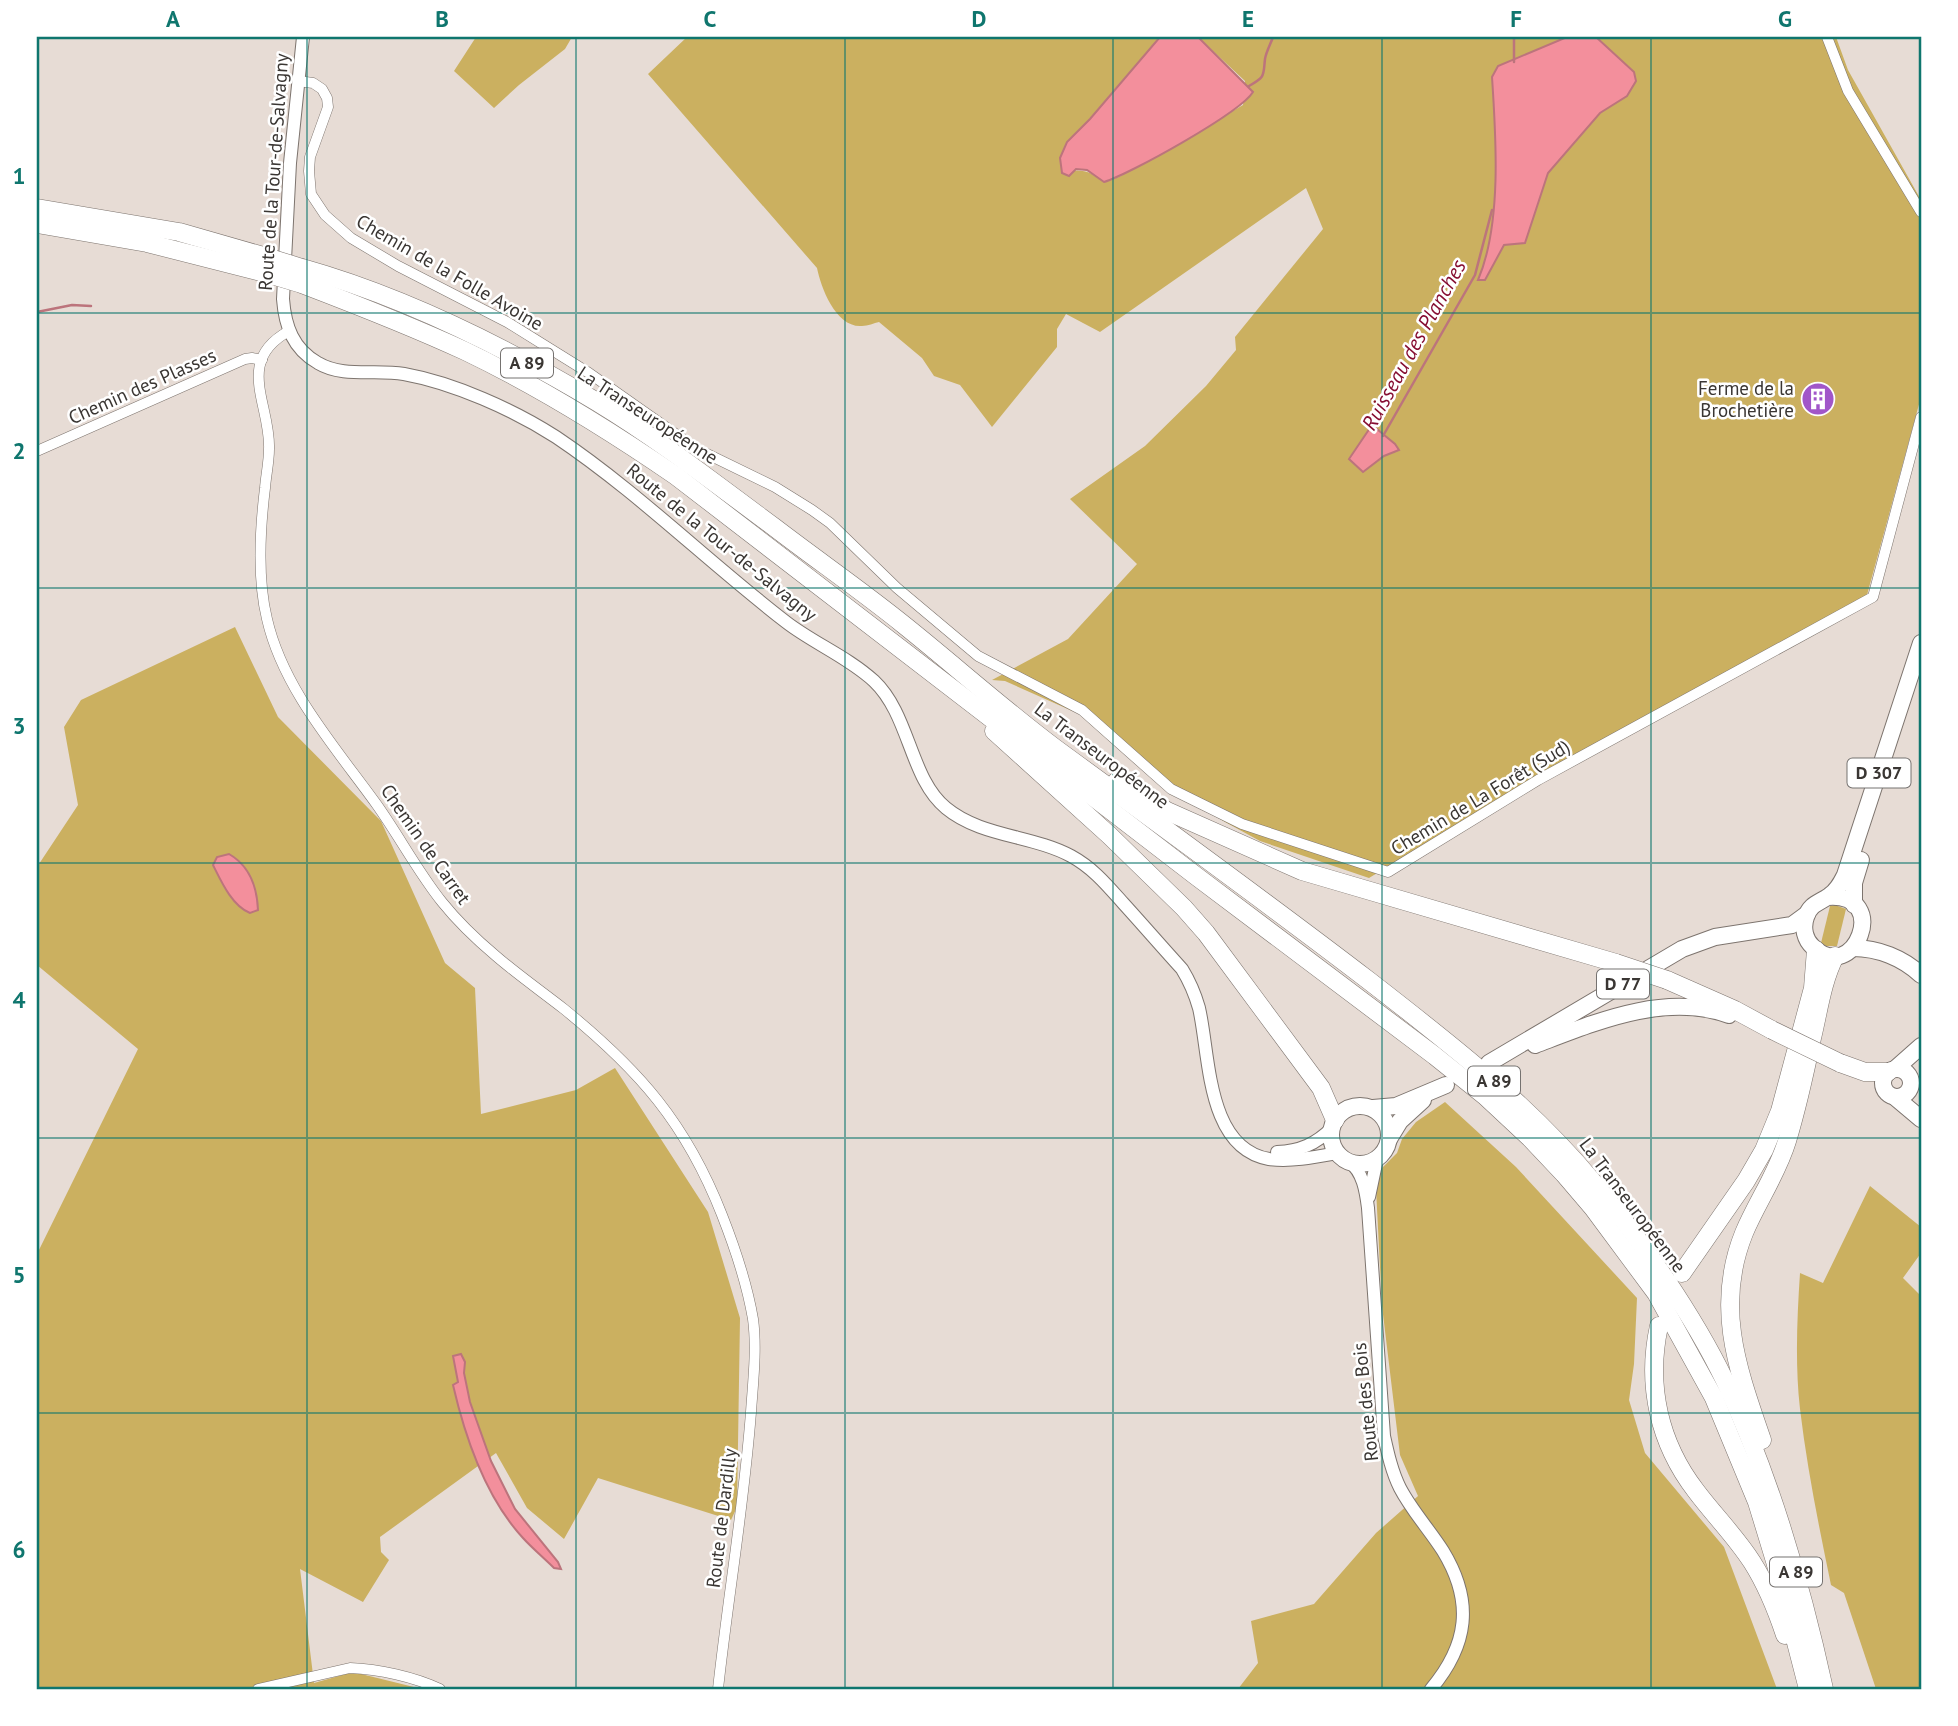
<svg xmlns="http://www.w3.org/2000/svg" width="1958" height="1726" viewBox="0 0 1958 1726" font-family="'PT Sans',sans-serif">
<rect width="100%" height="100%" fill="#e7dcd5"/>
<g fill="#cbb060">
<polygon points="476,37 572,37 565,49 519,85 494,108 454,71"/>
<path d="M687 37H1160L1090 119 1067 142 1060 157 1062 173C1080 168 1089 170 1104 182L1119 177 1243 105 1245 81 1198 37H1836L1848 70 1921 200V397L1867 595 1526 783 1369 878 1260 841 1225 822 1173 790 1123 753 1079 714 1005 681 992 680 1068 639 1137 564 1070 499 1145 446 1206 386 1236 350 1235 337 1323 229 1306 188 1100 332 1066 314 1057 329V347L992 427 960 385 934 376 922 358 879 322C874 323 868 326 862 326 836 328 821 288 817 268L648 74Z"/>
<polygon points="235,627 278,717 381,821 445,963 475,988 481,1114 576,1090 615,1068 708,1212 740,1318 737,1507 731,1520 598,1478 564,1539 527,1508 496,1453 380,1537 381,1552 389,1560 363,1602 300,1569 314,1683 353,1672 422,1689 37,1689 37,1254 138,1049 37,965 37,867 78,805 64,727 81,700"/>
<polygon points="1835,905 1846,909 1837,946 1826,946 1821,943 1830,906"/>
<polygon points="1445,1102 1516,1167 1637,1298 1634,1364 1629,1400 1645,1453 1724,1547 1777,1689 1238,1689 1258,1663 1251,1621 1314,1604 1376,1533 1418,1496 1400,1455 1382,1306 1376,1189 1381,1169 1397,1153 1402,1139 1416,1122"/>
<path d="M1870 1186 1921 1227V1253L1903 1278 1921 1296V1689H1876L1844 1593 1831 1585C1819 1527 1807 1468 1800 1409 1795 1364 1797 1318 1800 1273L1823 1283Z"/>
</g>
<g fill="#f38f9c" stroke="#bc747c" stroke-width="2">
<path d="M1160 37H1198L1253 92C1240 113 1130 174 1104 182L1087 170 1076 169 1069 176 1062 173 1060 158 1067 142 1090 119Z"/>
<path d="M1567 37H1596L1634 72 1636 81 1627 96 1600 113 1548 173 1525 243 1504 245 1485 280H1478C1502 224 1496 137 1492 77L1498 66Z"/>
<polygon points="1372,425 1395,444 1399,450 1384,456 1363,472 1349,459"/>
<path d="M229 854C250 866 257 886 258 910L250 913C232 906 221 881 213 865L217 857Z"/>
<path d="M461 1354 465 1362 464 1373 470 1402 491 1461 515 1509 558 1562 561 1569 554 1568C544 1558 532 1548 523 1538 486 1498 465 1437 453 1385L458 1382 453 1356Z"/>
</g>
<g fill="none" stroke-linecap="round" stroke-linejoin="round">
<g stroke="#bc747c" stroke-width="2.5">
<polyline points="1514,62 1514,37"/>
<path d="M1249 86C1266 76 1263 76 1265 59 1266 52 1271 43 1273 37"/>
<polyline points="37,312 72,305 91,306"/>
<polyline points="1383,436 1475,275 1492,210"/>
</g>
<defs>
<g id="minor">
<polyline points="1827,37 1848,91 1921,212"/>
<polyline points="298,81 313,83 322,89 327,98 328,107 310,157 309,171 311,194 325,215 351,238 398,266 507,322 589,373 697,449 775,487 812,510 830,523 897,588 978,656 1082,710 1171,789 1242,824 1388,872 1538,780 1873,597 1921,417"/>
<path d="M289 331C234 361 271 405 269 449 269 462 266 475 265 488 260 529 257 578 267 619 283 689 336 748 377 805 399 836 418 872 442 902 458 922 477 940 496 956 518 975 541 991 564 1009 639 1070 686 1123 722 1215 735 1248 747 1284 753 1319 757 1349 753 1382 751 1412 744 1505 728 1597 718 1689"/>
<polyline points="37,451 245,359 252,358 262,360"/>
<path d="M258 1689 350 1668C379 1669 414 1677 440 1689"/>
</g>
<g id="tertiary">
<path d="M303 37 290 163 283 299C285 326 293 349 318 363 343 378 376 369 404 374 454 383 514 410 556 437 638 492 708 562 786 622 813 643 848 657 874 681 910 715 910 779 946 808 981 837 1032 835 1071 856 1093 868 1107 885 1123 903 1143 925 1162 947 1182 969 1190 982 1195 994 1199 1008 1210 1055 1206 1148 1269 1159 1291 1162 1316 1157 1338 1153"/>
<path d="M1277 1152C1300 1151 1316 1144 1332 1128"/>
<path d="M1349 1162C1363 1171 1366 1192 1368 1208L1384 1436C1388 1454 1392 1472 1400 1488 1412 1511 1429 1529 1443 1551 1474 1602 1468 1645 1431 1689"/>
<polyline points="1369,1197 1377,1159"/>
</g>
<g id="primary">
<path d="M1828 897C1892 892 1854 987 1813 947 1805 940 1802 928 1806 917 1810 904 1819 903 1829 896 1837 891 1841 883 1845 875L1921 643"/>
<polyline points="1854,905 1854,883 1861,860"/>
<path d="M1853 948C1878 948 1903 958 1921 975"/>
<path d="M1535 1045C1596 1022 1665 992 1729 1015"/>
<polyline points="1489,1063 1682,949 1715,937 1792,925 1807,914"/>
<circle cx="1897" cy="1083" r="14"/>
<polyline points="1895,1069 1921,1046"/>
<polyline points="1896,1098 1921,1119"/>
<circle cx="1360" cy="1135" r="29"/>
<polyline points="1373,1108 1396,1106 1446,1085"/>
<polyline points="1389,1139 1400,1121 1423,1100"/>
</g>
<g id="motorway">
<polyline points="37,208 179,232 270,258"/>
<polyline points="37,224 147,243 265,273"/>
<path d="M302 268C405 297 505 347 597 402 658 439 716 484 774 527 817 560 862 591 904 625 954 665 1003 709 1055 748 1160 825 1265 901 1368 980 1448 1042 1528 1104 1593 1182 1639 1237 1694 1316 1725 1381 1771 1479 1801 1583 1824 1689"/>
<path d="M302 284C357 305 411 326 465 351 538 386 609 430 676 476L1196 876 1435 1056 1485 1096 1530 1138 1564 1174 1593 1208 1656 1293 1714 1398 1757 1502 1775 1561 1808 1689"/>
<polyline points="994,731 1109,835 1184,908 1206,933 1321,1088 1335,1120"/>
<polyline points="1117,781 1167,811 1302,871 1616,963"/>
<polyline points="1667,980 1735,1010 1772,1030"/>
<polyline points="1840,1063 1865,1072 1888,1072"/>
<polyline points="1682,1273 1746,1181 1764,1150 1780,1111 1813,988 1816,950"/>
<path d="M1659 1326C1646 1385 1659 1443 1696 1491 1714 1515 1736 1537 1752 1562 1766 1584 1777 1611 1785 1635"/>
<path d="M1762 1440C1738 1370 1714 1307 1744 1233 1757 1202 1777 1174 1787 1141 1797 1108 1805 1072 1812 1038 1819 1009 1822 982 1835 956"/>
</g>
</defs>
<use href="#minor" stroke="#7d746e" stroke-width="11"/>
<use href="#tertiary" stroke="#7d746e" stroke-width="14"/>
<use href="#primary" stroke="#7d746e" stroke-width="18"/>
<use href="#motorway" stroke="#7d746e" stroke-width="19"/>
<use href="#minor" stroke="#fff" stroke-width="10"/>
<use href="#tertiary" stroke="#fff" stroke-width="12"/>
<use href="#primary" stroke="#fff" stroke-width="16"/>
<use href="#motorway" stroke="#fff" stroke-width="18"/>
<defs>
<g id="motorway-bridge">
<polyline points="270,258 302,268"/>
<polyline points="265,273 302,284"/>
<polyline points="1616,963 1667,980"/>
<polyline points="1772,1030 1840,1063"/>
</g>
</defs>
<use href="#motorway-bridge" stroke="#7d746e" stroke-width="19" stroke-linecap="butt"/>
<use href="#motorway-bridge" stroke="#fff" stroke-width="18"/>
</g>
<path fill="none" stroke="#0f766e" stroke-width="2" stroke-opacity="0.55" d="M307 37V1689M576 37V1689M845 37V1689M1113 37V1689M1382 37V1689M1651 37V1689M37 313H1921M37 588H1921M37 863H1921M37 1138H1921M37 1413H1921"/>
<defs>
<symbol id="building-disc" viewBox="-11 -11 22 22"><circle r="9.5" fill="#a156c9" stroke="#fff"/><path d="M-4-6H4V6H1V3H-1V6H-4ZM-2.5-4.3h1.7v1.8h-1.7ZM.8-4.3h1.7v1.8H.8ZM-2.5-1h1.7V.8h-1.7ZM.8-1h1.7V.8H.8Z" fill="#fff"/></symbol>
</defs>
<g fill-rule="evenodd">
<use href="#building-disc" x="1799" y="380" width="38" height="38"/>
</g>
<g text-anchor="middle" stroke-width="5" stroke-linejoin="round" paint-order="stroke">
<g fill="#fff" stroke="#757270" stroke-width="2">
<rect x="501" y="348.5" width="52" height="29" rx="5"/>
<rect x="1847.5" y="758.5" width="63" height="29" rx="5"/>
<rect x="1597" y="969.5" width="52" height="29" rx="5"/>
<rect x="1468" y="1066.5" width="52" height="29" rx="5"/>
<rect x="1770" y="1557.5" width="52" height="29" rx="5"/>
</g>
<g font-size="18" font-weight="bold" fill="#3a3633">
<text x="527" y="369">A 89</text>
<text x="1879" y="779">D 307</text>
<text x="1623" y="990">D 77</text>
<text x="1494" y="1087">A 89</text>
<text x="1796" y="1578">A 89</text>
</g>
<g font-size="19" fill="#3a3633" stroke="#fff">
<text transform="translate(273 172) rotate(-86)" y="7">Route de la Tour-de-Salvagny</text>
<text transform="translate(450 272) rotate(30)" y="7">Chemin de la Folle Avoine</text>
<text transform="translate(142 386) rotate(-24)" y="7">Chemin des Plasses</text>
<text transform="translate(648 415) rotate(33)" y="7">La Transeuropéenne</text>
<text transform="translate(722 542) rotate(39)" y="7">Route de la Tour-de-Salvagny</text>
<text transform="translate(1102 755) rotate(37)" y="7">La Transeuropéenne</text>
<text transform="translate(1480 797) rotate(-31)" y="7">Chemin de La Forêt (Sud)</text>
<text transform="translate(426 844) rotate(55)" y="7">Chemin de Carret</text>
<text transform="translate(1633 1205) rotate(53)" y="7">La Transeuropéenne</text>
<text transform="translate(1365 1402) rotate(-96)" y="7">Route des Bois</text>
<text transform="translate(721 1518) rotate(-83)" y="7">Route de Dardilly</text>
</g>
<g font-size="19" fill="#3a3633" stroke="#fff" text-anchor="end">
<text x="1794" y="395">Ferme de la<tspan x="1794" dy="22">Brochetière</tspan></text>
</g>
<g font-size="21" font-style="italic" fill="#860e32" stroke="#fff">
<text transform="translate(1414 345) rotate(-61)" y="7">Ruisseau des Planches</text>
</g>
</g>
<rect width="1958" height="1726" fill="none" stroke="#ffffff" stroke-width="77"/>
<rect x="38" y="38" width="1882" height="1650" fill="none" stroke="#0f766e" stroke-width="2.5"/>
<g font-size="23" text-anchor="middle" font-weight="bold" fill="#0f766e">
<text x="173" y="27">A</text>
<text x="442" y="27">B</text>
<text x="710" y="27">C</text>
<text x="979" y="27">D</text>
<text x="1248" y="27">E</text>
<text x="1516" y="27">F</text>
<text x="1785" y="27">G</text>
<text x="19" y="184">1</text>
<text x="19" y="459">2</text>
<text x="19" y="734">3</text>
<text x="19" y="1008">4</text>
<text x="19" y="1283">5</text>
<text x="19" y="1558">6</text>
</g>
</svg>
